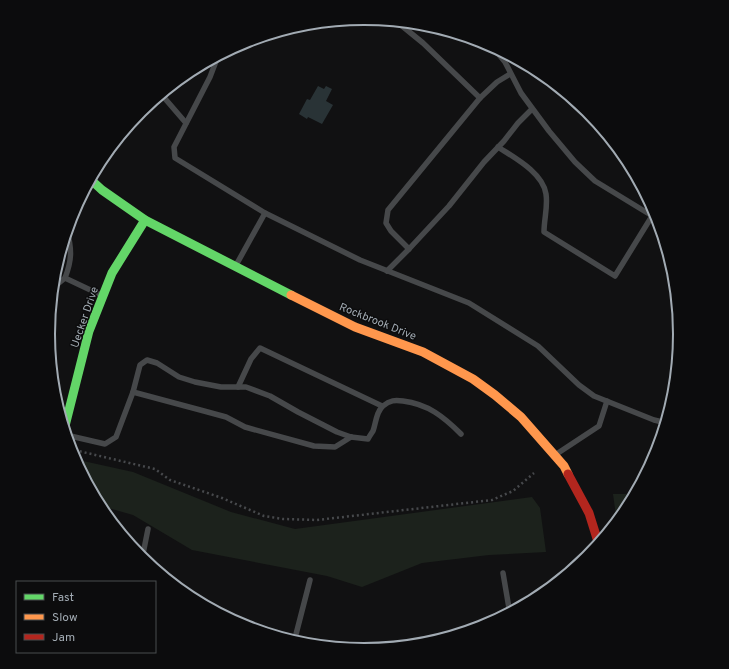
<svg xmlns="http://www.w3.org/2000/svg" width="729" height="669" viewBox="0 0 729 669" font-family="Overpass,sans-serif">
<rect width="100%" height="100%" fill="#111112"/>
<g fill="#1c221c">
<polygon points="74,459 133,472 231,512 295,529 532,497 540,508 546,552 489,555 422,563 362,587 327,576 192,550 133,515 98,505"/>
<polygon points="613,494 637,494 628,511 617,523"/>
</g>
<polygon fill="#293336" points="318,86 324,89 326,86 332,89 326,101 333,105 322,124 308,117 307,119 299,114 307,99 310,100"/>
<g fill="none" stroke-linecap="round" stroke-linejoin="round">
<polyline stroke="#47494c" stroke-width="2.5" stroke-dasharray="2 3" stroke-linecap="butt" points="70,449 155,469 170,480 222,498 264,516 283,519 317,520 492,500 513,491 534,473"/>
<g stroke="#46484a" stroke-width="5.5">
<polyline points="396,21 423,43 480,98"/>
<polyline points="491,45 505,62 521,93 549,131 575,162 595,181 659,220"/>
<polyline points="218,56 210,77 174,147 175,158 265,213"/>
<polyline points="161,94 186,123"/>
<path d="M498 147C515 158 543 173 546 194 548 207 544 219 544 232L615 276 652 216"/>
<path d="M67 230C72 250 72 260 65 278L101 295"/>
<polyline points="409,249 391,231 386,223 388,210 480,98 497,82 510,74"/>
<polyline points="235,267 265,213 360,260 469,303 538,346 579,385 594,396 654,420 667,423"/>
<polyline points="387,271 409,249 449,206 484,162 504,141 518,123 532,109"/>
<polyline points="53,288 65,278"/>
<polyline points="238,387 251,359 260,348 382,406"/>
<polyline points="133,392 204,411 226,417 245,427 314,446 335,447 351,437"/>
<path d="M66 435 105 444 116 437 133 392 140 365 147 360 157 363 179 377 195 382 221 387H246L270 396 298 412 337 432 351 437 368 439C369 437 371 434 373 431 376 423 376 412 383 406 390 400 395 400 403 401 428 404 444 417 461 434"/>
<polyline points="555,455 599,426 607,401"/>
<polyline points="142,559 148,529"/>
<polyline points="503,573 510,614"/>
<polyline points="294,642 310,580"/>
</g>
<g stroke="#63d668" stroke-width="9">
<polyline points="90,179 102,190 145,220 291,295"/>
<polyline points="64,430 89,331 112,273 145,220"/>
</g>
<polyline stroke="#ff974d" stroke-width="9" points="291,295 355,327 423,352 473,379 495,395 521,417 564,466 568,474"/>
<polyline stroke="#b3261e" stroke-width="9" points="568,474 589,513 599,545"/>
</g>
<g text-anchor="middle" stroke-width="3" stroke-linejoin="round" paint-order="stroke">
<g font-size="11" fill="#a2abb3" stroke="#0c0c0d">
<text transform="translate(84 317) rotate(-71)" y="4">Uecker Drive</text>
<text transform="translate(378 321) rotate(22)" y="4">Rockbrook Drive</text>
</g>
</g>
<path d="M0 0H729V669H0ZM55 334a309 309 0 1 1 618 0a309 309 0 1 1-618 0Z" fill="#0c0c0d" fill-rule="evenodd"/>
<path fill="none" stroke="#a2abb3" stroke-width="2" d="M55 334a309 309 0 1 1 618 0a309 309 0 1 1-618 0Z"/>
<rect x="16" y="581" width="140" height="72" fill="#0c0c0d" stroke="#484c4f"/>
<rect x="24" y="594" width="20" height="6" fill="#63d668" stroke="#484c4f"/>
<text x="52" y="601" font-size="12" fill="#a2abb3">Fast</text>
<rect x="24" y="614" width="20" height="6" fill="#ff974d" stroke="#484c4f"/>
<text x="52" y="621" font-size="12" fill="#a2abb3">Slow</text>
<rect x="24" y="634" width="20" height="6" fill="#b3261e" stroke="#484c4f"/>
<text x="52" y="641" font-size="12" fill="#a2abb3">Jam</text>
</svg>
